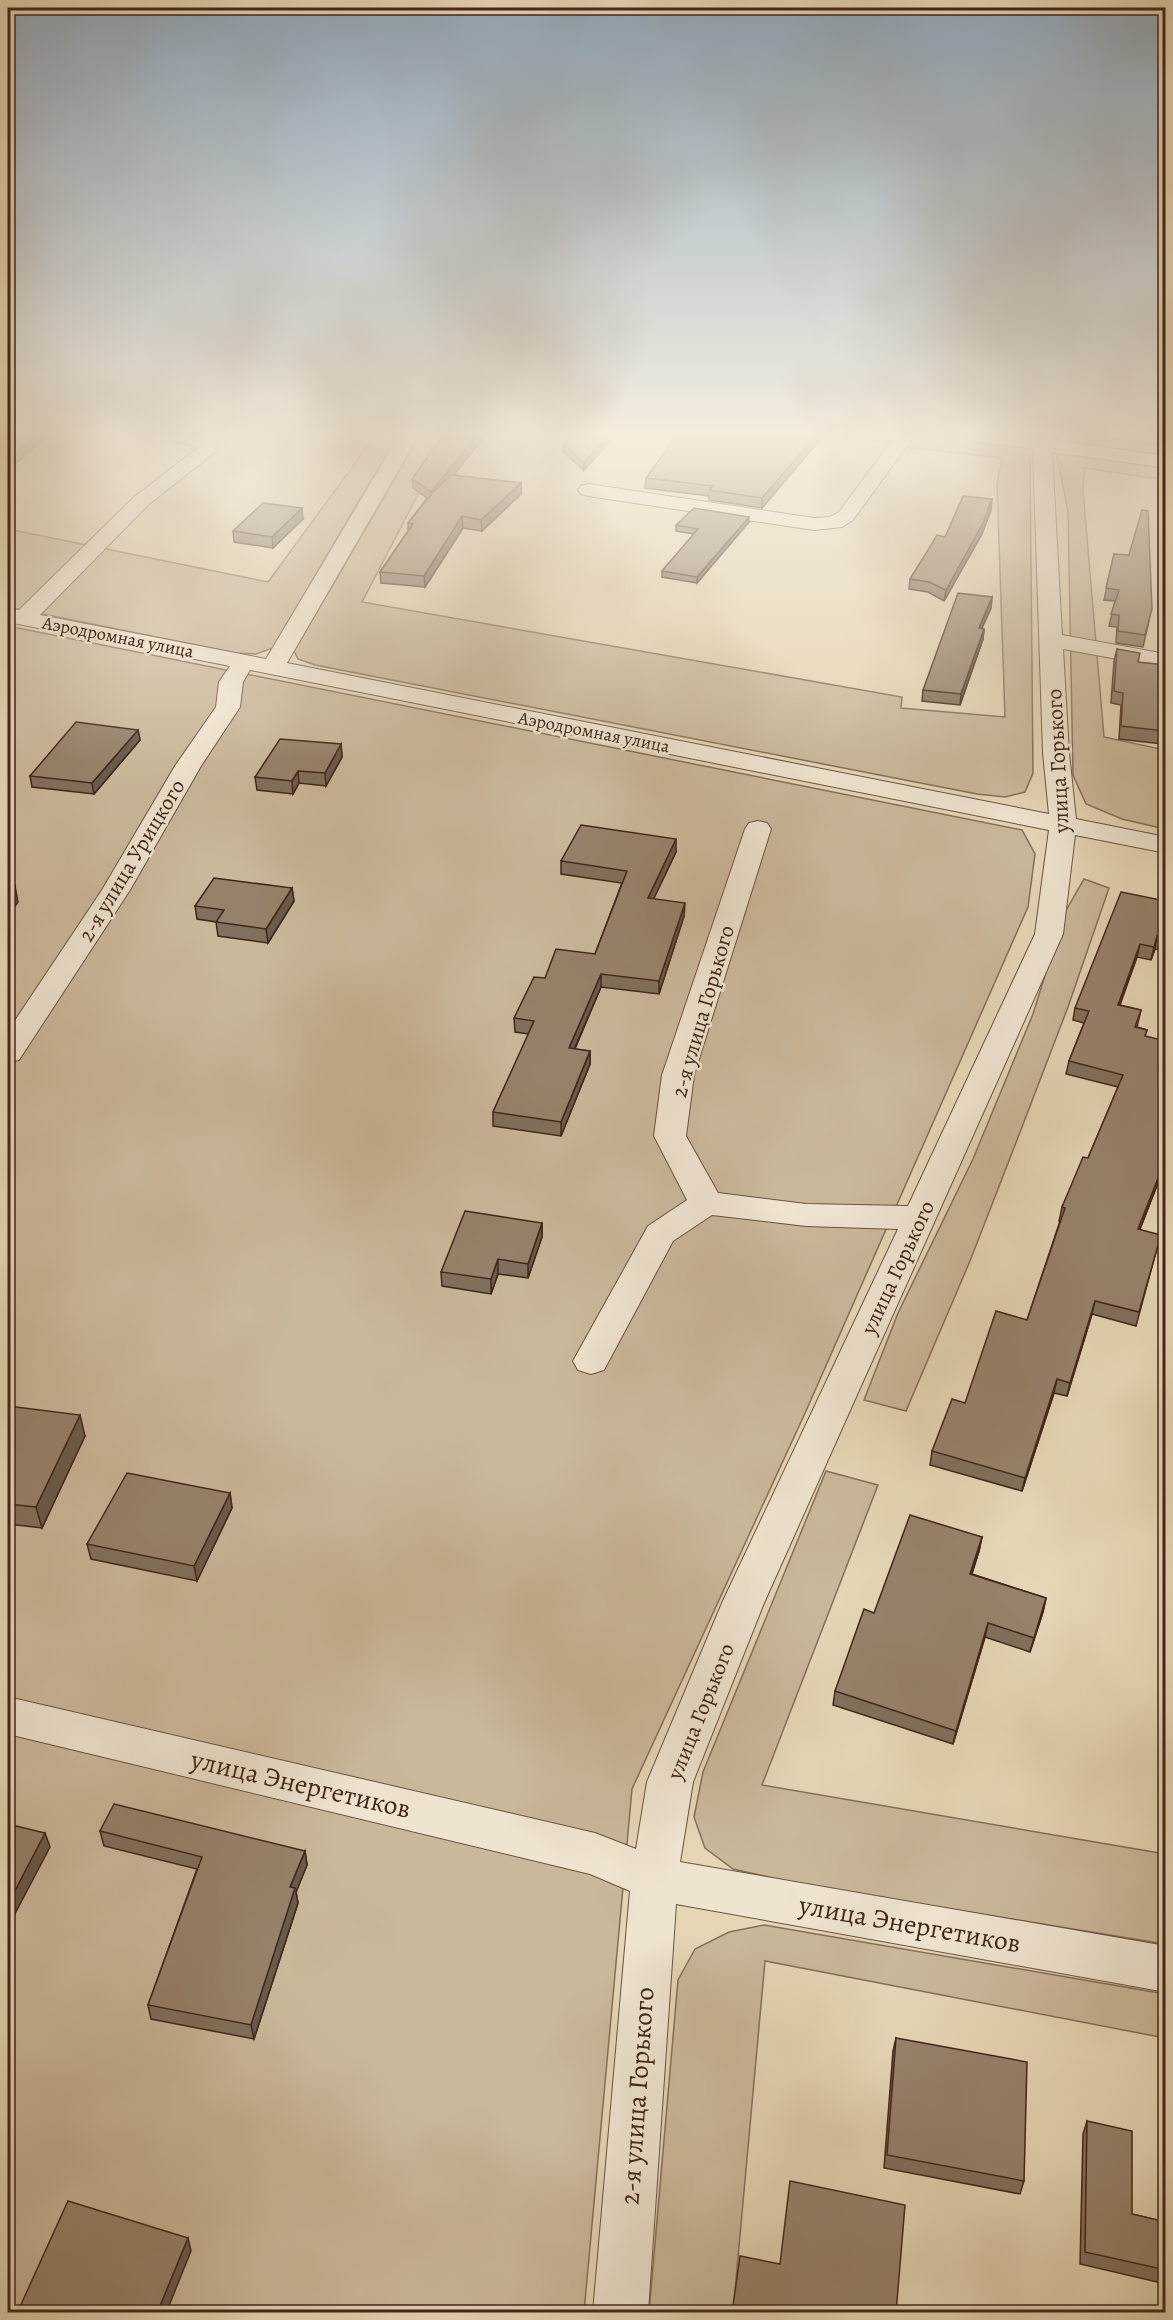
<svg xmlns="http://www.w3.org/2000/svg" width="1173" height="2320" viewBox="0 0 1173 2320" font-family="Alegreya,serif">
<rect width="100%" height="100%" fill="#e6d6b6"/>
<filter id="stains"><feTurbulence type="fractalNoise" baseFrequency=".00333" numOctaves="4"/><feColorMatrix values="0 0 0 0 .2 0 0 0 0 .09 0 0 0 0 .02 0 0 0 .5 -.17"/></filter>
<radialGradient id="worn" r=".72"><stop offset=".6" stop-color="#630" stop-opacity="0"/><stop offset="1" stop-color="#630" stop-opacity=".3"/></radialGradient>
<g fill="#cab89b" stroke="#856f5a" stroke-width="1.5">
<polygon points="375,436 400,436 372,478 273,648 256,654 236,653 8,607 8,529 268,582"/>
<polygon points="418,436 445,436 424,483 362,602 902,697 901,708 1005,717 997,484 1002,458 912,448 853,436 955,436 1024,447 1030,454 1033,773 1025,792 1005,797 977,794 315,665 298,659 294,651 395,479"/>
<polygon points="1057,436 1090,436 1165,445 1165,458 1057,441"/>
<polygon points="1071,453 1165,467 1165,480 1085,468 1083,491 1104,737 1165,750 1165,829 1122,819 1086,804 1073,775 1068,511 1057,456"/>
<polygon points="8,626 1022,830 1035,854 1028,907 806,1411 632,1789 584,2312 8,2312"/>
<polygon points="1084,879 1109,888 1068,1007 1012,1153 970,1261 906,1411 864,1400 898,1313 973,1159 1033,1014 1064,914"/>
<polygon points="826,1471 878,1485 762,1785 1165,1854 1165,1944 803,1885 733,1869 705,1848 694,1817 703,1772"/>
<polygon points="764,1925 1165,1994 1165,2038 765,1961 733,2312 649,2312 678,1980 695,1949 729,1932"/>
</g>
<g fill="none" stroke-linecap="round" stroke-linejoin="round">
<defs>
<g id="minor">
<polygon points="168,436 202,436 214,439 219,449 148,505 40,615 266,659 399,436 418,436 287,663 1049,814 1043,753 1033,449 978,442 971,440 969,436 1052,436 1052,440 1166,456 1166,468 1052,452 1062,635 1166,654 1166,668 1063,649 1069,753 1076,819 1166,837 1166,853 1075,835 1063,934 764,1603 693,1782 680,1862 1166,1946 1166,1992 676,1904 648,2312 593,2312 630,1891 590,1874 8,1734 8,1697 595,1833 636,1849 647,1782 722,1603 898,1229 806,1226 712,1215 673,1241 604,1370 591,1374 578,1370 573,1361 648,1226 687,1200 654,1136 662,1075 745,829 749,823 758,821 767,823 771,829 694,1075 686,1136 718,1193 806,1204 908,1206 1035,934 1049,830 250,670 243,682 240,707 201,766 130,890 19,1060 8,1062 8,1031 102,890 175,766 216,707 219,682 230,666 8,622 8,608 19,610 134,497 199,447 170,440"/>
<polygon points="895,436 914,436 853,520 842,527 814,530 588,496 581,494 578,490 581,486 588,484 814,518 830,517 839,512"/>
</g>
</defs>
<use href="#minor" stroke="#6a5240" stroke-width="2"/>
<use href="#minor" fill="#efe4d0" fill-rule="evenodd"/>
</g>
<g fill="#81705c" stroke="#402619" stroke-width="1.5">
<polygon points="615,436 584,470 563,452 563,444"/>
<polygon points="823,436 762,508 709,500 709,496 645,488 646,478"/>
<polygon points="453,475 521,483 521,494 482,531 463,528 425,587 381,583 380,572 408,531 408,523 427,498 413,488 412,479"/>
<polygon points="991,510 982,534 944,601 928,592 909,589 910,579 945,537"/>
<polygon points="303,519 273,548 234,542 233,531"/>
<polygon points="749,522 697,583 662,577 662,571 694,534 676,531 676,525"/>
<polygon points="1114,554 1149,621 1143,647 1116,643 1117,627 1109,626 1115,601 1104,600"/>
<polygon points="992,597 991,608 982,628 984,629 983,639 960,705 922,701 923,690"/>
<polygon points="1117,649 1139,662 1164,731 1162,744 1119,739 1121,705 1111,703 1114,661"/>
<polygon points="138,730 140,740 94,794 32,787 30,776"/>
<polygon points="341,744 342,757 326,786 299,783 293,794 257,790 255,777"/>
<polygon points="676,852 653,899 684,916 659,994 601,987 575,1049 590,1051 590,1064 561,1136 493,1126 493,1112 529,1034 515,1032 514,1018 545,978 595,954 622,883 561,874 561,861"/>
<polygon points="292,888 294,901 268,943 218,936 216,922 197,919 195,906"/>
<polygon points="1166,901 1166,951 1155,949 1151,960 1137,957 1120,1005 1141,1010 1137,1027 1147,1030 1145,1036 1165,1113 1166,1114 1166,1171 1163,1170 1140,1229 1157,1248 1136,1326 1092,1314 1067,1396 1054,1393 1022,1491 930,1465 932,1451 965,1403 1027,1320 1060,1221 1059,1221 1062,1207 1088,1158 1118,1087 1066,1074 1069,1061 1084,1023 1073,1020 1075,1008"/>
<polygon points="542,1223 542,1237 528,1278 498,1274 491,1294 442,1286 441,1272"/>
<polygon points="8,1406 85,1436 42,1528 8,1524"/>
<polygon points="230,1493 232,1508 197,1581 91,1559 87,1544"/>
<polygon points="982,1537 979,1551 972,1574 1046,1598 1043,1612 1030,1652 985,1637 953,1744 833,1705 835,1691 874,1613"/>
<polygon points="100,1831 305,1851 307,1865 296,1892 298,1903 254,2039 151,2019 148,2005 197,1869 104,1846"/>
<polygon points="896,2038 1024,2181 1020,2194 884,2168 893,2051"/>
<polygon points="1087,2121 1132,2214 1166,2222 1166,2284 1080,2264 1083,2134"/>
</g>
<g fill="#695b4b" stroke="#402619" stroke-width="1.5">
<polygon points="35,436 48,436 8,470 8,460"/>
<polygon points="477,436 485,436 432,502 431,492"/>
<polygon points="608,436 615,436 584,470 584,463"/>
<polygon points="816,436 823,436 762,508 762,498"/>
<polygon points="521,483 521,494 482,531 481,520"/>
<polygon points="992,499 991,510 982,534 944,601 946,590"/>
<polygon points="302,508 303,519 273,548 272,537"/>
<polygon points="462,516 463,528 425,587 424,576"/>
<polygon points="749,517 749,522 697,583 697,577"/>
<polygon points="992,597 991,608 977,638 979,628"/>
<polygon points="984,629 983,639 960,705 961,694"/>
<polygon points="138,730 140,740 94,794 92,783"/>
<polygon points="341,744 342,757 326,786 325,773"/>
<polygon points="298,771 299,783 293,794 292,781"/>
<polygon points="676,839 676,852 648,911 648,898"/>
<polygon points="15,886 18,902 8,916 8,896"/>
<polygon points="292,888 294,901 268,943 266,929"/>
<polygon points="685,903 684,916 659,994 659,981"/>
<polygon points="1157,936 1155,949 1151,960 1154,947"/>
<polygon points="1140,944 1137,957 1115,1017 1118,1005"/>
<polygon points="601,974 601,987 569,1061 569,1048"/>
<polygon points="590,1051 590,1064 561,1136 561,1122"/>
<polygon points="1166,1158 1163,1170 1135,1242 1138,1229"/>
<polygon points="542,1223 542,1237 528,1278 528,1264"/>
<polygon points="498,1259 498,1274 491,1294 491,1279"/>
<polygon points="1095,1301 1092,1314 1067,1396 1070,1383"/>
<polygon points="1057,1379 1054,1393 1022,1491 1025,1478"/>
<polygon points="80,1415 85,1436 42,1528 36,1507"/>
<polygon points="230,1493 232,1508 197,1581 194,1566"/>
<polygon points="982,1537 979,1551 967,1588 970,1574"/>
<polygon points="1046,1598 1043,1612 1030,1652 1034,1638"/>
<polygon points="988,1623 985,1637 953,1744 956,1731"/>
<polygon points="45,1833 50,1847 8,1927 8,1904"/>
<polygon points="305,1851 307,1865 296,1892 298,1903 254,2039 251,2025 290,1887"/>
<polygon points="188,2238 191,2251 166,2313 157,2313"/>
</g>
<g fill="#96826b" stroke="#402619" stroke-width="1.5">
<polygon points="8,436 35,436 8,460"/>
<polygon points="442,436 477,436 431,492 412,479"/>
<polygon points="570,436 608,436 584,463 563,444"/>
<polygon points="677,436 816,436 762,498 709,490 713,486 646,478"/>
<polygon points="452,475 521,483 481,520 462,516 424,576 380,572 413,524 408,523 434,491"/>
<polygon points="963,496 992,499 983,523 946,590 929,582 910,579 937,535 945,537"/>
<polygon points="263,503 302,508 272,537 233,531"/>
<polygon points="694,508 749,517 697,577 662,571 698,529 676,525"/>
<polygon points="1142,510 1148,511 1152,609 1145,635 1118,631 1119,615 1111,614 1119,590 1106,588 1114,554 1129,555"/>
<polygon points="958,593 992,597 979,628 984,629 961,694 923,690"/>
<polygon points="1117,649 1140,653 1138,662 1166,665 1164,731 1121,726 1123,693 1114,691"/>
<polygon points="76,722 138,730 92,783 30,776"/>
<polygon points="280,739 341,744 325,773 298,771 292,781 255,777"/>
<polygon points="581,825 676,839 648,898 685,903 659,981 601,974 569,1048 590,1051 561,1122 493,1112 534,1021 514,1018 534,977 545,978 556,949 595,954 627,871 561,861"/>
<polygon points="214,878 292,888 266,929 216,922 224,910 195,906"/>
<polygon points="8,886 15,886 8,896"/>
<polygon points="1121,892 1166,901 1166,938 1157,936 1154,947 1140,944 1118,1005 1141,1010 1135,1027 1147,1030 1145,1036 1166,1041 1166,1107 1163,1113 1166,1114 1166,1158 1138,1229 1161,1235 1139,1312 1095,1301 1070,1383 1057,1379 1025,1478 932,1451 952,1399 965,1403 996,1311 1027,1320 1065,1208 1062,1207 1083,1157 1088,1158 1123,1075 1069,1061 1089,1011 1075,1008"/>
<polygon points="465,1211 542,1223 528,1264 498,1259 491,1279 441,1272"/>
<polygon points="8,1406 80,1415 36,1507 8,1504"/>
<polygon points="127,1473 230,1493 194,1566 87,1544"/>
<polygon points="910,1515 982,1537 970,1574 1046,1598 1034,1638 988,1623 956,1731 835,1691 864,1609 874,1613"/>
<polygon points="114,1804 305,1851 290,1887 295,1888 251,2025 148,2005 202,1857 100,1831"/>
<polygon points="8,1824 45,1833 8,1904"/>
<polygon points="896,2038 1027,2062 1024,2181 887,2155"/>
<polygon points="1087,2121 1132,2131 1132,2214 1166,2222 1166,2270 1085,2252"/>
<polygon points="790,2181 905,2205 896,2313 732,2313 740,2256 780,2264"/>
<polygon points="68,2201 188,2238 157,2313 23,2313 18,2311"/>
</g>
<linearGradient id="sky" x2="0" y2="1"><stop stop-color="#91aabf"/><stop offset="0.57" stop-color="#f4edde"/><stop offset="1" stop-color="#f4edde" stop-opacity="0"/></linearGradient>
<rect width="1173" height="761" fill="url(#sky)"/>
<g text-anchor="middle" stroke-width="5" stroke-linejoin="round" paint-order="stroke">
<g font-size="18" fill="#402619" stroke="#efe4d0">
<text transform="translate(118 637) rotate(11)" y="6">Аэродромная улица</text>
<text transform="translate(594 732) rotate(11)" y="6">Аэродромная улица</text>
</g>
<g font-size="22" fill="#402619" stroke="#efe4d0">
<text transform="translate(1057 761) rotate(-93)" y="8">улица Горького</text>
<text transform="translate(131 860) rotate(-59)" y="8">2-я улица Урицкого</text>
<text transform="translate(702 1011) rotate(-74)" y="8">2-я улица Горького</text>
<text transform="translate(897 1267) rotate(-65)" y="8">улица Горького</text>
<text transform="translate(700 1711) rotate(-68)" y="8">улица Горького</text>
</g>
<g font-size="27" fill="#402619" stroke="#efe4d0">
<text transform="translate(301 1784) rotate(13)" y="9">улица Энергетиков</text>
<text transform="translate(910 1924) rotate(10)" y="9">улица Энергетиков</text>
<text transform="translate(637 2096) rotate(-86)" y="9">2-я улица Горького</text>
</g>
</g>
<rect width="1173" height="2320" fill="none" stroke="#e6d6b6" stroke-width="30"/>
<rect x="9" y="9" width="1155" height="2302" fill="none" stroke="#402619" stroke-width="3"/>
<rect x="15" y="15" width="1143" height="2290" fill="none" stroke="#402619" stroke-width="1.5"/>
<rect width="100%" height="100%" filter="url(#stains)"/>
<rect width="100%" height="100%" fill="url(#worn)"/>
</svg>
